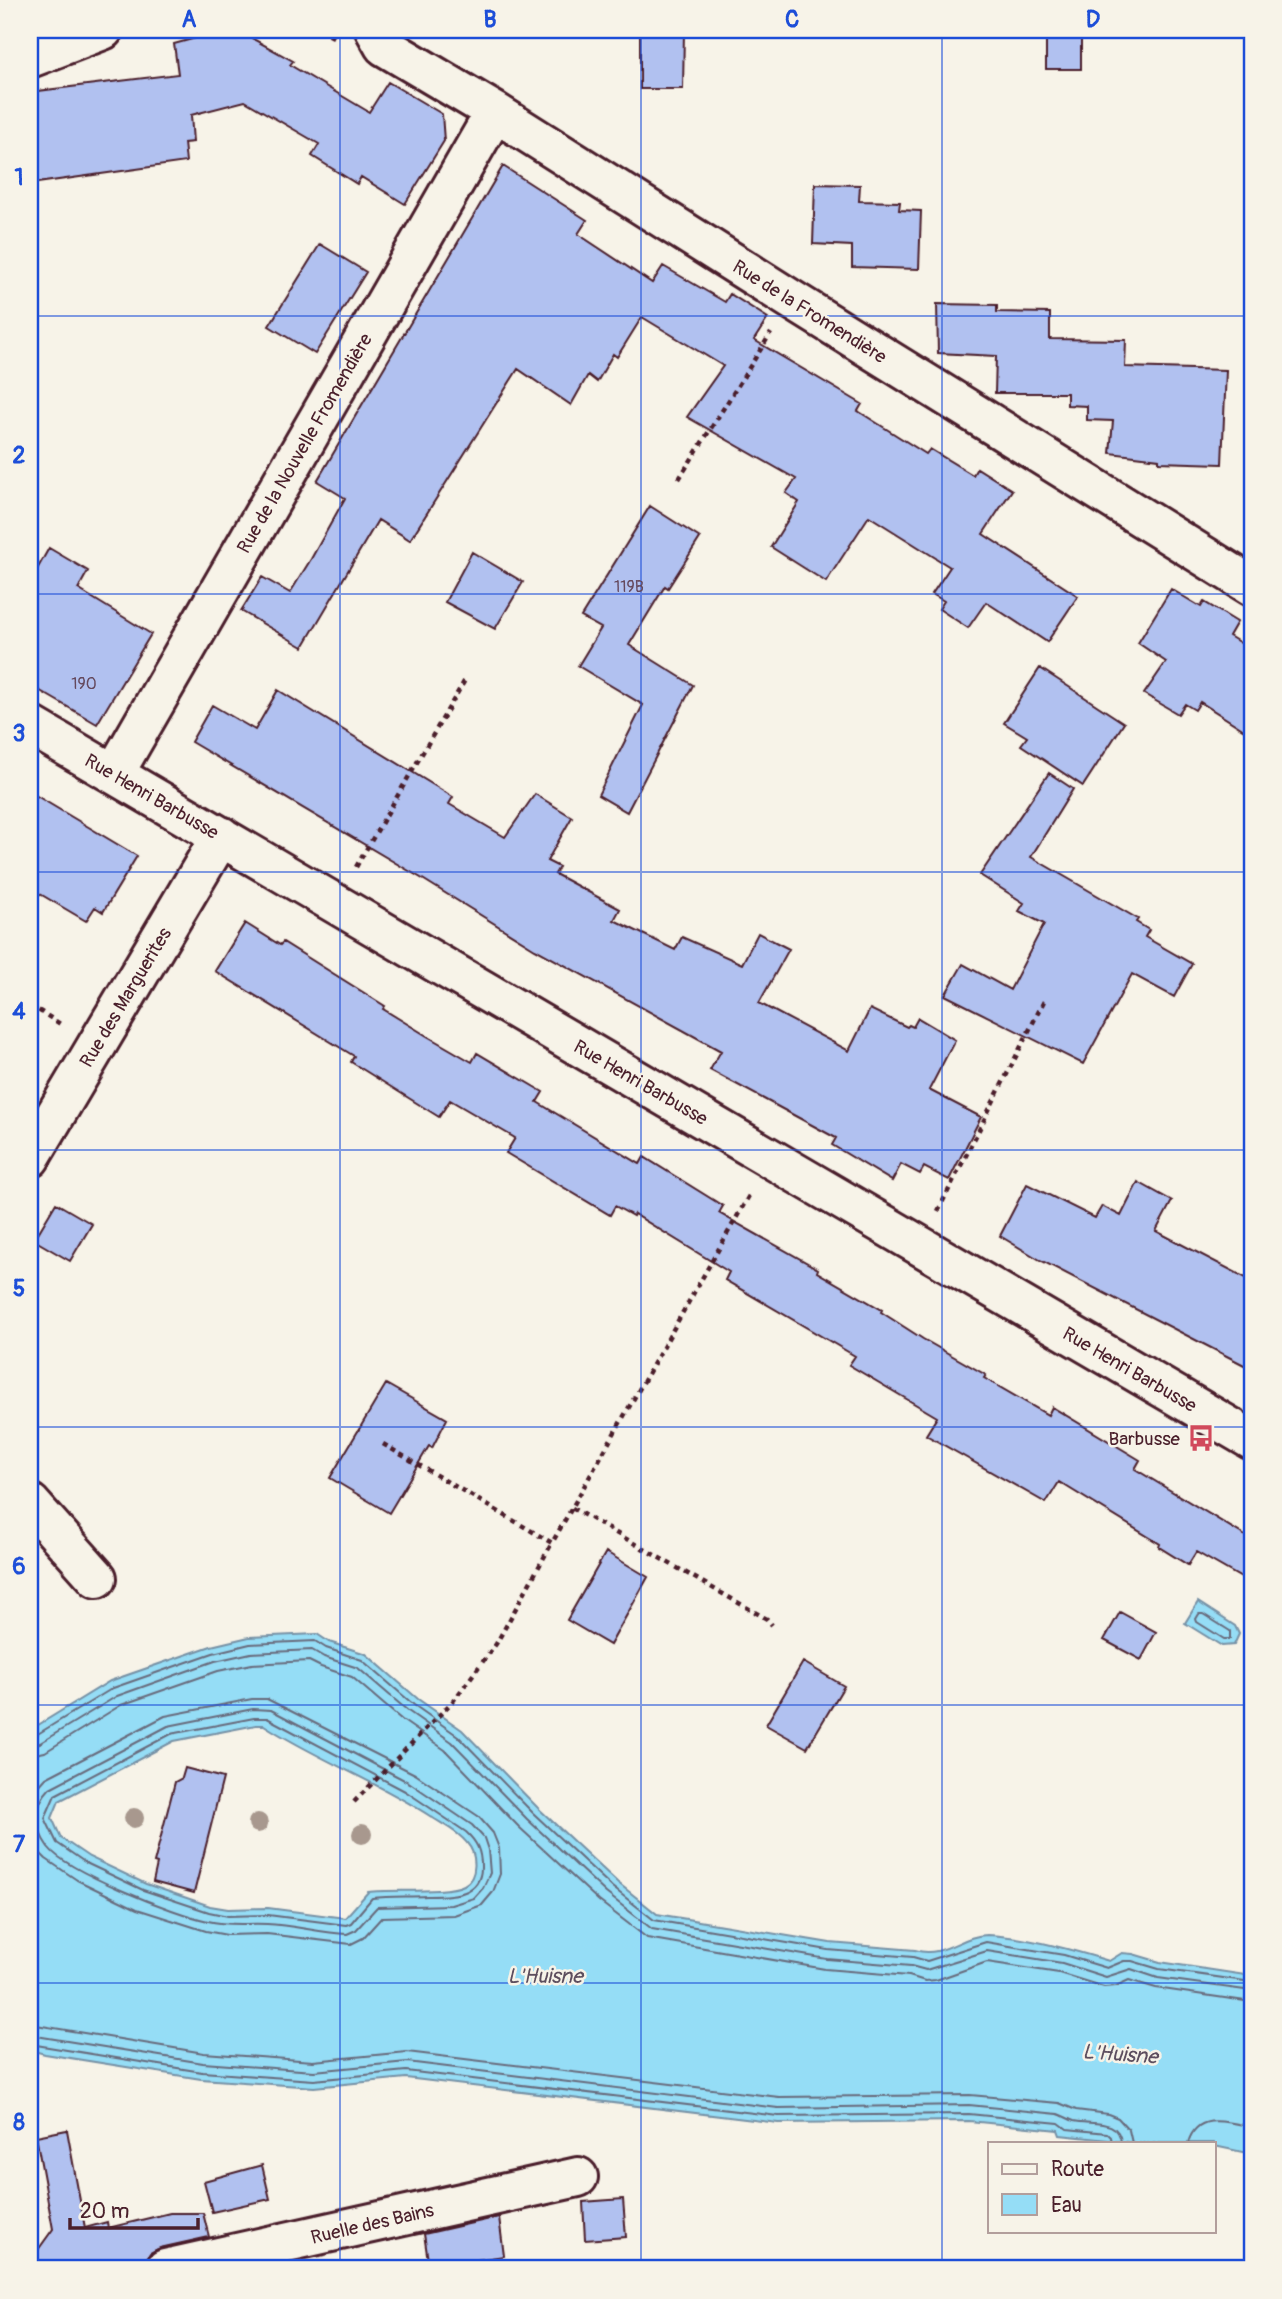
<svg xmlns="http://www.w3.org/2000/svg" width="1282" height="2299" font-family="Pangolin,sans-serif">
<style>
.water{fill:#95ddf6;stroke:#7791a5;stroke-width:2;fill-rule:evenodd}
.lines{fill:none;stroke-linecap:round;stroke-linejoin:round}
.shore{stroke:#686b7c;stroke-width:2}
.building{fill:#b1c1f0;stroke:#4a1f2b;stroke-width:2}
.minor-casing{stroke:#4a1f2b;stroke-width:44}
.path{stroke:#4a1f2b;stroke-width:4.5;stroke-dasharray:5 5;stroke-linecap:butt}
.minor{stroke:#f7f3e8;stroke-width:38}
.tree{fill:#a8988e}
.grid{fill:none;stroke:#1d4ed8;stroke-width:2;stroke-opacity:0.55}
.labels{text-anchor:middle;stroke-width:5;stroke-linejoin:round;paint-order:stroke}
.number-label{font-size:16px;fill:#64485c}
.street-label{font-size:19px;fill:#4a1f2b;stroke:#f7f3e8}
.poi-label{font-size:19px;fill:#4a1f2b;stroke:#f7f3e8;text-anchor:end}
.water-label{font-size:21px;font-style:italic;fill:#5d4e5e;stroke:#f7f3e8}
.neatline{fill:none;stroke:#1d4ed8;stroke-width:2.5}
.grid-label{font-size:23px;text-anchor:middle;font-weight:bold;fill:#1d4ed8}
</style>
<rect width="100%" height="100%" fill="#f7f3e8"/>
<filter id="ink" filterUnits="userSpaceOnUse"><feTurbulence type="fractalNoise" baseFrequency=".0143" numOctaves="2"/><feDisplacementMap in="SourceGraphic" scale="14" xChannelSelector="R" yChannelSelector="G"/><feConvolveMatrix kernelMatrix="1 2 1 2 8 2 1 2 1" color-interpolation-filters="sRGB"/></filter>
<g filter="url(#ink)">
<path class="water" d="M 1198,1602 L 1235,1626 L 1239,1634 L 1234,1645 L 1222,1646 L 1185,1623 Z
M 317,1634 L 329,1642 L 366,1654 L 418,1699 L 462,1730 L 538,1808 L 617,1882 L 657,1914 L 830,1943 L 915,1950 C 943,1959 961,1935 987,1935 C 1024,1936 1073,1950 1109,1961 L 1122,1953 L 1133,1954 L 1160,1962 L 1252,1976 L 1252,2154 L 1214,2146 L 1214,2143 L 1137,2143 L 1060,2135 L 1058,2130 L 969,2121 L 778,2123 L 406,2078 L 314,2087 L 201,2079 L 45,2054 L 30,2050 L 30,1730 L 110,1681 L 211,1646 L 249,1637 ZM 256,1725 L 264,1725 C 318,1760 379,1782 433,1818 C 444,1825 459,1832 467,1843 C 477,1854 478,1878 464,1885 C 447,1894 391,1889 368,1892 L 345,1918 L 268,1908 L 228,1909 L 210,1906 L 146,1884 L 89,1857 L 61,1838 L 52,1818 L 59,1801 L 174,1741 Z"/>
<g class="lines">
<path class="shore" d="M 1199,1614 L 1203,1614 L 1230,1631 L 1230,1639 L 1224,1639 L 1197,1622 L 1196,1619 Z
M 253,1709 L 271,1710 L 410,1783 L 472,1825 L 484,1838 L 488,1850 L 490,1873 L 483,1888 L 474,1898 L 451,1905 L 377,1907 L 356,1930 L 347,1934 C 320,1933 294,1925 267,1924 C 247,1923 228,1926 208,1921 C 175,1914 67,1872 48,1847 C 34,1828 33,1805 50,1788 L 168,1726 Z
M 254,1718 L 267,1718 L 405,1791 L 466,1832 C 477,1842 481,1851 481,1866 C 482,1897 450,1896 427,1896 C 409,1897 390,1896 372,1898 L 351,1923 L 346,1925 L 268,1915 L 228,1916 L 209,1912 L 143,1890 L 86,1863 L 57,1843 L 45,1818 L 55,1795 L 171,1734 Z
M 30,1736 L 36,1735 L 113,1688 L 213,1653 L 250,1644 L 315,1641 L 326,1648 L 362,1660 L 414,1705 L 458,1736 L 533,1813 L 612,1887 L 654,1920 L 828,1950 L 913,1957 L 927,1961 L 986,1942 L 1064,1955 L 1107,1968 L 1124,1961 L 1132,1961 L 1159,1969 L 1252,1982
M 30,1745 L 40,1743 L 117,1696 L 215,1661 L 251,1653 L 312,1650 L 324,1657 L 358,1668 L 408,1711 L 452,1742 L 527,1819 L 606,1893 L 652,1929 L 827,1959 L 911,1966 L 926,1970 L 987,1951 L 1062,1963 L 1106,1977 L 1131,1969 L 1158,1978 L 1252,1991
M 30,1755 L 45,1752 L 121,1705 L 218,1671 L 252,1664 L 309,1661 L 321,1667 L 352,1677 L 402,1720 L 445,1750 L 519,1827 L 599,1901 L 647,1938 L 825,1969 L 909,1976 L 925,1981 L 936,1980 L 987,1962 L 1059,1973 L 1104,1987 L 1116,1986 L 1129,1980 L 1156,1988 L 1252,2002
M 30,1803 L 37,1788 L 46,1778 L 165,1716 L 252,1699 L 267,1699 L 415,1774 L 478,1816 L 493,1833 L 499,1848 L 500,1874 L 493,1892 L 482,1905 L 454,1915 L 382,1917 L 363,1938 L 351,1944 L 267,1934 L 227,1935 L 206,1931 L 137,1909 L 77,1880 L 46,1859 L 39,1852 L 30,1833
M 30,2024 L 204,2053 L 313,2061 L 407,2052 L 779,2097 L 970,2095 L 1059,2103 L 1076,2110 L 1108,2114 L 1118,2118 L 1129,2130 L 1132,2143
M 30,2035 L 203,2063 L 314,2071 L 407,2062 L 778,2108 L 969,2105 L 1058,2114 C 1064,2116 1068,2119 1074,2121 C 1092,2125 1120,2118 1121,2143
M 30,2044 L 202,2072 L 314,2080 L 406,2071 L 778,2116 L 969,2114 L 1059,2123 L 1067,2129 L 1107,2133 L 1111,2137 L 1112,2143
M 1188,2143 C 1197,2111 1228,2122 1252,2127"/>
</g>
<path class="building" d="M 225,30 L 237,30 L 293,61 L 290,65 L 369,112 L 388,82 L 442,114 L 444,141 L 405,204 L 361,177 L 357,184 L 312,156 L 319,144 L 245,101 L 191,115 L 193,142 L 184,143 L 186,162 L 30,184 L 30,92 L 178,74 L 174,44 Z
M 640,30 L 684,30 L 683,89 L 640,89 Z
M 1046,34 L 1081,34 L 1081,69 L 1046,69 Z
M 503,166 L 587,220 L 578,234 L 652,283 L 663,266 L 725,302 L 730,294 L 768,318 L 754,340 L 862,404 L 858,411 L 926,454 L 930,449 L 973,475 L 977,468 L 1012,490 L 983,534 L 1078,596 L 1047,642 L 986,602 L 968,628 L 939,609 L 944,601 L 932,594 L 950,567 L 869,516 L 826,582 L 771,547 L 799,502 L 786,493 L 796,479 L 687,417 L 723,366 L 642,317 L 617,357 L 613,354 L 597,382 L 588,375 L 571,405 L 518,369 L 410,540 L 378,520 L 303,647 L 241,611 L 262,577 L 290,593 L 311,559 L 345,498 L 317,481 Z
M 815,184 L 860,185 L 859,201 L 900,202 L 899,210 L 921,211 L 919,269 L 852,267 L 852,246 L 813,244 Z
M 320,244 L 366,272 L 315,354 L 269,326 Z
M 937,304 L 997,305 L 997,312 L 1050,313 L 1050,339 L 1126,340 L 1125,367 L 1226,370 L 1222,464 L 1159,462 L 1159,459 L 1110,453 L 1113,421 L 1087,420 L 1087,406 L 1067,405 L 1067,393 L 995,393 L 996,356 L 938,353 Z
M 650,506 L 700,538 L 668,588 L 665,586 L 629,645 L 693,685 L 627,812 L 598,795 L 643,705 L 578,666 L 601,628 L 581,617 Z
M 49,548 L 88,571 L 78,589 L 151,634 L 97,724 L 30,685 L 30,582 Z
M 472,552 L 523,582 L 495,629 L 445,602 Z
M 1171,589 L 1201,607 L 1204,602 L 1237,622 L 1229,636 L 1252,650 L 1252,735 L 1200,702 L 1195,710 L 1185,704 L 1178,714 L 1144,694 L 1166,662 L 1138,643 Z
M 1040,668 L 1124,723 L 1083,786 L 1021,745 L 1027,737 L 1004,723 Z
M 278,690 L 453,797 L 449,804 L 505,837 L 535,794 L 572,817 L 547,861 L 559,867 L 555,874 L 620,909 L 614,920 L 675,950 L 682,937 L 742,964 L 758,933 L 789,949 L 759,1003 L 849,1051 L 870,1009 L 907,1027 L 909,1025 L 913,1027 L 918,1018 L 955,1040 L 929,1090 L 981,1117 L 949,1180 L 924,1167 L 920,1174 L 901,1164 L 892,1181 L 832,1145 L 836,1138 L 710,1070 L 721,1051 L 535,949 L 421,878 L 191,742 L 212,705 L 255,730 Z
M 1049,773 L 1073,789 L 1031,857 L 1138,919 L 1136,922 L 1149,930 L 1145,937 L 1192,964 L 1174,997 L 1132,974 L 1083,1064 L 945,995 L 963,964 L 1010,990 L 1044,924 L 1019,911 L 1024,903 L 980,875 Z
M 30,792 L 137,856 L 103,912 L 95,907 L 86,921 L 30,888 Z
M 245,923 L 280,945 L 283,942 L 385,1006 L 383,1009 L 427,1036 L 472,1062 L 477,1053 L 543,1092 L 537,1102 L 640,1164 L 644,1157 L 723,1206 L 719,1213 L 818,1269 L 817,1272 L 882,1310 L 881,1312 L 923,1339 L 986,1375 L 984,1378 L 1048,1415 L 1052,1407 L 1140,1460 L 1135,1469 L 1252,1540 L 1252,1584 L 1196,1552 L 1188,1565 L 1159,1547 L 1160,1544 L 1059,1482 L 1046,1503 L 926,1435 L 937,1417 L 849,1365 L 855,1356 L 725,1280 L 729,1272 L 634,1214 L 633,1216 L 615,1206 L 610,1215 L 506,1153 L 515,1138 L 450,1100 L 439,1117 L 351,1062 L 354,1056 L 215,971 Z
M 1138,1182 L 1172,1201 L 1156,1231 L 1252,1281 L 1252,1369 L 1040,1260 L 1000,1236 L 1027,1184 L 1095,1218 L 1102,1206 L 1121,1216 Z
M 56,1203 L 92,1224 L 70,1261 L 34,1240 Z
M 386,1384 L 447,1419 L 432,1448 L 429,1446 L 389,1513 L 330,1478 Z
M 606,1552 L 648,1577 L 610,1645 L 567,1620 Z
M 1120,1612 L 1156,1632 L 1141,1660 L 1104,1640 Z
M 803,1662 L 844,1686 L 807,1748 L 766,1725 Z
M 185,1768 L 223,1778 L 194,1893 L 153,1882 L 157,1864 L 154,1863 L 175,1782 L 182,1778 Z
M 67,2130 L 85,2228 L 107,2222 L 108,2228 L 170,2213 L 203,2213 L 209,2237 L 160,2248 L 150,2253 L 144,2263 L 118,2269 L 30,2269 L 30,2261 L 53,2229 L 36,2136 Z
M 262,2165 L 270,2199 L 212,2212 L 204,2181 Z
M 623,2199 L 626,2237 L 585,2240 L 583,2202 Z
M 499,2217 L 504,2256 L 429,2267 L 424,2234 Z"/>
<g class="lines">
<defs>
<path id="minor" d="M 375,30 L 384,46 L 495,112 L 792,300 L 1252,586
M 30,58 L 103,30
M 30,725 L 1252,1440
M 114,774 L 495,112
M 30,1158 L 221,836
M 30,1503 L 97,1578
M 165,2269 L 578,2177"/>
</defs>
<use href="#minor" class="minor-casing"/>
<path class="path" d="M 320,30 L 335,38
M 679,479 L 771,333
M 356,867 L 465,680
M 30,1005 L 62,1025
M 938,1211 L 1045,999
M 383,1444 L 552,1543 L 751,1192
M 572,1508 L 767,1619 L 772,1625
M 354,1802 L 454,1700 L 496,1644 L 552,1543"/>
<use href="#minor" class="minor"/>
</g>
<g class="tree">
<circle cx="134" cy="1818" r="10"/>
<circle cx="258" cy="1823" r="10"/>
<circle cx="362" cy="1834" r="10"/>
</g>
</g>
<path class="grid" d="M 340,30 L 340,2269M 641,30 L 641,2269M 942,30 L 942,2269M 30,316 L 1252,316M 30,594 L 1252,594M 30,872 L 1252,872M 30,1150 L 1252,1150M 30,1427 L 1252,1427M 30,1705 L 1252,1705M 30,1983 L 1252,1983"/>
<defs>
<symbol id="bus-bare" viewBox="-9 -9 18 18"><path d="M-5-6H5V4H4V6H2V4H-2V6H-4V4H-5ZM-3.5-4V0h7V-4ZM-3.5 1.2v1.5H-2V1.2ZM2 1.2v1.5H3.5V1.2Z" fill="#d1495b" stroke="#f7f3e8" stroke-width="2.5" paint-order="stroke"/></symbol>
</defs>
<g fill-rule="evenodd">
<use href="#bus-bare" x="1182" y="1419" width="38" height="38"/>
</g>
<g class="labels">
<g class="number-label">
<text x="629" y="592">119B</text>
<text x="84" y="689">190</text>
</g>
<g class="street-label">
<text transform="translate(810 311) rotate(32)" y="7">Rue de la Fromendière</text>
<text transform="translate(304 443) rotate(-60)" y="7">Rue de la Nouvelle Fromendière</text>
<text transform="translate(152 796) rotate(30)" y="7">Rue Henri Barbusse</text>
<text transform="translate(125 997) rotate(-59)" y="7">Rue des Marguerites</text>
<text transform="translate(641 1082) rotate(30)" y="7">Rue Henri Barbusse</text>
<text transform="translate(1130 1369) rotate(30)" y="7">Rue Henri Barbusse</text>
<text transform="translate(372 2223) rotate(-13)" y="7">Ruelle des Bains</text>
</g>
<g class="poi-label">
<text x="1180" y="1445">Barbusse</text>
</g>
<g class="water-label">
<text x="545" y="1983">L'Huisne</text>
<text transform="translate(1120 2054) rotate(4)" y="7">L'Huisne</text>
</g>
</g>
<rect width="1282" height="2299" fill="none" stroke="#f7f3e8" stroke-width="77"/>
<rect x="988" y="2142" width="228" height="91" fill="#f7f3e8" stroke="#b29e9c" stroke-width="2"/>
<rect x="1002" y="2164" width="35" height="10" fill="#f7f3e8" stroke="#b29e9c" stroke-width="2"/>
<text x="1051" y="2176" font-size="21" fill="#4a1f2b">Route</text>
<rect x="1002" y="2194" width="35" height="21" fill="#95ddf6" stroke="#b29e9c" stroke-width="2"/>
<text x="1051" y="2212" font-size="21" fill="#4a1f2b">Eau</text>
<path d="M70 2218v10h128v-10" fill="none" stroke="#4a1f2b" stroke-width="3.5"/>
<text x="80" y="2218" font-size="21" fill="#4a1f2b" stroke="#f7f3e8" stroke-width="5" paint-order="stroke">20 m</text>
<rect x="38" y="38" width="1206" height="2222" class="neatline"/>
<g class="grid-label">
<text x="189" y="27">A</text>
<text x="490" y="27">B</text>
<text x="792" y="27">C</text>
<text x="1093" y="27">D</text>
<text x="19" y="185">1</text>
<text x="19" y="463">2</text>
<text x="19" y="741">3</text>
<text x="19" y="1019">4</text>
<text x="19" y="1296">5</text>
<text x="19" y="1574">6</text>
<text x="19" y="1852">7</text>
<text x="19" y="2130">8</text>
</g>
</svg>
